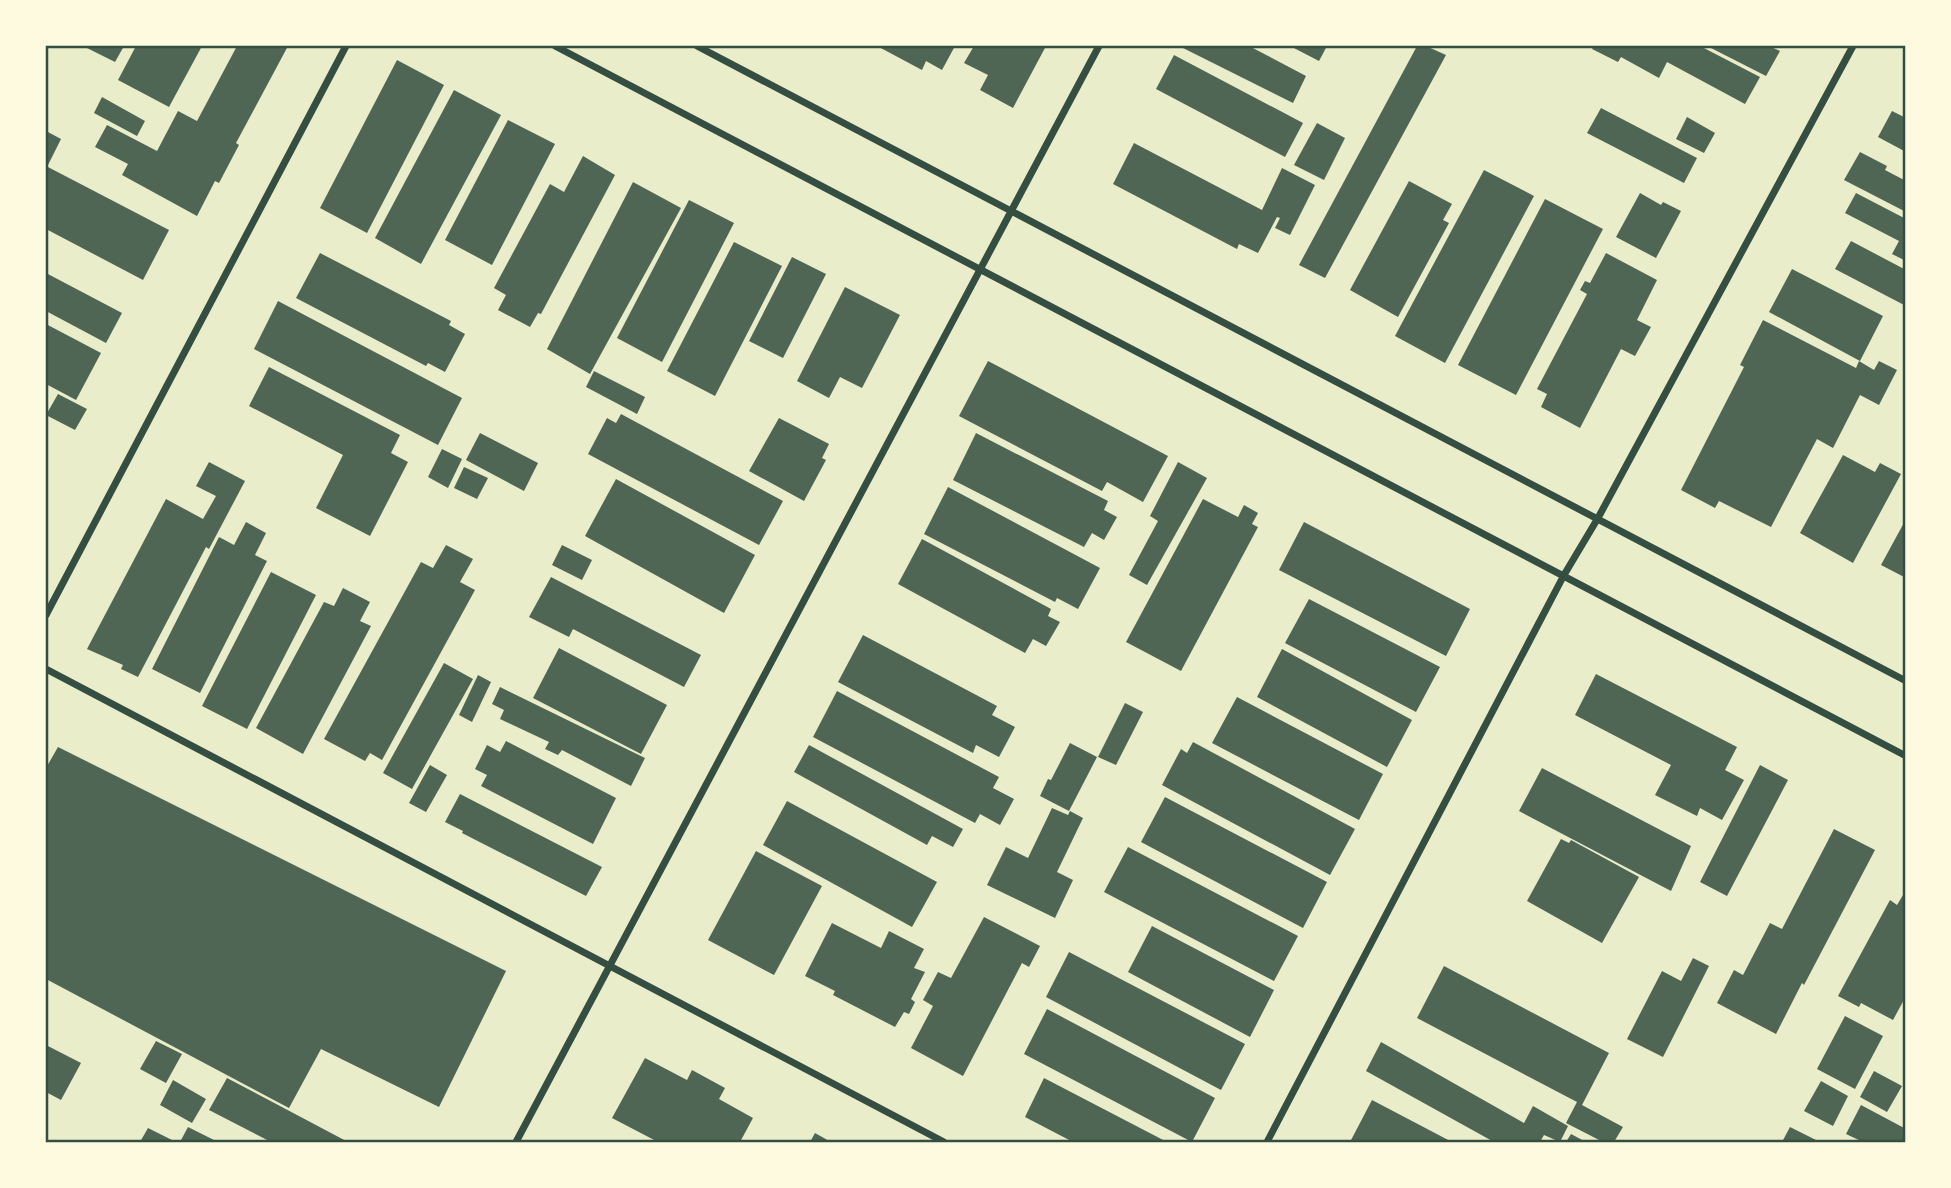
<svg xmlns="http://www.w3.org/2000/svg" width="1951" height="1188" font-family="Raleway,sans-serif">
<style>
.building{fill:#4f6655}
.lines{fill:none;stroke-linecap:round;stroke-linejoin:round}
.minor{stroke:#344e41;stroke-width:7}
.neatline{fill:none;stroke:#344e41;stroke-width:2.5}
</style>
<rect width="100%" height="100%" fill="#e9edc9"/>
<path class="building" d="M 83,46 L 124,46 L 115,62 Z
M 136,46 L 202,46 L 169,107 L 118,80 Z
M 237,46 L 288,46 L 236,143 L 239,145 L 219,183 L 215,181 L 197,216 L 122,175 L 128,164 L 95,147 L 107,125 L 157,151 L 178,111 L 197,121 Z
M 877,46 L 955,46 L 942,70 L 926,61 L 922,70 Z
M 974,46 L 1046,46 L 1013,108 L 980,90 L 988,75 L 964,63 Z
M 1179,46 L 1249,46 L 1306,76 L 1293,103 Z
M 1290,46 L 1327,46 L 1319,61 Z
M 1417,46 L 1426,46 L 1446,55 L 1325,278 L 1299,265 Z
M 1594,46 L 1700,46 L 1760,77 L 1745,104 L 1667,62 L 1659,78 L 1621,57 L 1618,62 L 1592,49 Z
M 1707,46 L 1769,46 L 1780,51 L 1766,76 Z
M 1174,55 L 1303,123 L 1285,157 L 1156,89 Z
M 397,60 L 444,85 L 367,233 L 320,208 Z
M 454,90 L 501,115 L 421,264 L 375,238 Z
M 102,97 L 145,121 L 137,136 L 94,113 Z
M 1601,108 L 1697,158 L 1684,183 L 1587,133 Z
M 1892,111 L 1906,118 L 1906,152 L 1878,137 Z
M 1687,117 L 1715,133 L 1704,153 L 1676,139 Z
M 508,120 L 555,144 L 492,265 L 445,240 Z
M 1317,123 L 1345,138 L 1324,180 L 1294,165 Z
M 46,131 L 61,139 L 48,165 L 46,163 Z
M 1134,143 L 1262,210 L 1282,168 L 1315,185 L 1290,235 L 1275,228 L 1280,218 L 1277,217 L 1258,253 L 1239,244 L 1237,249 L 1113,184 Z
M 1860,152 L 1887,166 L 1885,170 L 1906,181 L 1906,212 L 1844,180 Z
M 583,156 L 615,175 L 541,314 L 538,313 L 530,327 L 498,310 L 506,295 L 494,288 L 550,184 L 564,192 Z
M 46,166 L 169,230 L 143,280 L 46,229 Z
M 1484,170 L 1534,196 L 1445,363 L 1395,336 Z
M 1409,181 L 1452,204 L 1443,220 L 1449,223 L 1398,317 L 1350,290 Z
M 633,182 L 681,208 L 590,374 L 547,349 Z
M 1640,193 L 1661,205 L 1663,202 L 1681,211 L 1656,258 L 1616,237 Z
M 1856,193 L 1906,219 L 1906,261 L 1892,254 L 1899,241 L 1845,213 Z
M 1545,199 L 1603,229 L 1516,395 L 1458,365 Z
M 689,200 L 734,223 L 662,362 L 617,338 Z
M 1851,241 L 1906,270 L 1906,306 L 1835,269 Z
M 734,242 L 782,266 L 715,396 L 667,371 Z
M 320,253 L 451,321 L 449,325 L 465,334 L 445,372 L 428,363 L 426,366 L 296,298 Z
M 1606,253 L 1657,280 L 1637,320 L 1651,327 L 1635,356 L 1621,349 L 1580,428 L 1541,407 L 1547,394 L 1537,389 L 1587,294 L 1580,290 L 1585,281 L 1590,283 Z
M 792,257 L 826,274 L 783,358 L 749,341 Z
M 1792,269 L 1883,316 L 1860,361 L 1769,312 Z
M 46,273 L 122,313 L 106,343 L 46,311 Z
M 845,287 L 900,315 L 862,388 L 840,377 L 829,398 L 797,381 Z
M 278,301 L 462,398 L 438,445 L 254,349 Z
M 1763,320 L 1856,368 L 1859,361 L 1874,370 L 1879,361 L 1897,370 L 1879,405 L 1860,395 L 1833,448 L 1817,439 L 1771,527 L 1719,501 L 1715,508 L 1681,490 L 1744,367 L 1740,365 Z
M 46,324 L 101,353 L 76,400 L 46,384 Z
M 988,361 L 1168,456 L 1143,502 L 1107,482 L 1102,491 L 959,416 Z
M 269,367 L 400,435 L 391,453 L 408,462 L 370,536 L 316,508 L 343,455 L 249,406 Z
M 594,371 L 645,397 L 637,414 L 586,387 Z
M 58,394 L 87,409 L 75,430 L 46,415 Z
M 621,414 L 783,501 L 759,545 L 588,454 L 607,418 L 616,423 Z
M 779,418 L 829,444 L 822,458 L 826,460 L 804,501 L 749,471 Z
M 480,433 L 538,463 L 524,491 L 466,460 Z
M 976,433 L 1108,501 L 1104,510 L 1117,517 L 1104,540 L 1092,533 L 1084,547 L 953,480 Z
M 442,449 L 462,459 L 448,488 L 428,477 Z
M 1843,455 L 1875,472 L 1880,463 L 1901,474 L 1853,563 L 1800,533 Z
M 209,462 L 245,481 L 209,549 L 206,547 L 138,677 L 121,669 L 123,665 L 87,649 L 166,499 L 203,519 L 216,496 L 196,486 Z
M 1178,462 L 1207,478 L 1147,585 L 1129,575 L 1158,521 L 1150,516 Z
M 464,467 L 488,478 L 477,499 L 454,488 Z
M 616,479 L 755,555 L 724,613 L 585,536 Z
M 948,487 L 1100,568 L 1078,609 L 1057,598 L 1055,602 L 924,534 Z
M 1203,499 L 1238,517 L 1244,505 L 1258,513 L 1252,524 L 1258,527 L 1181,671 L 1126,642 Z
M 1906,519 L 1906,578 L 1881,565 Z
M 246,522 L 266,533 L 255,555 L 267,561 L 200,693 L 152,669 L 219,537 L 234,545 Z
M 1304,522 L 1470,609 L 1446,656 L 1279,570 Z
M 922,539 L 1051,609 L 1048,616 L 1060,622 L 1046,646 L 1033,639 L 1025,653 L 898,584 Z
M 446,545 L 473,559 L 460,582 L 475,590 L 382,760 L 370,753 L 365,761 L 324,739 L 421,562 L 433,568 Z
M 562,545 L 592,560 L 582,580 L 552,565 Z
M 271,572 L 316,595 L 247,729 L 202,706 Z
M 551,577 L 701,655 L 684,687 L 573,629 L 569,637 L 529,617 Z
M 343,588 L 370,602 L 360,621 L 371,626 L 303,754 L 256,728 L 324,602 L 334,606 Z
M 1309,599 L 1440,667 L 1416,712 L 1285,643 Z
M 863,635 L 997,706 L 992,715 L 1015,727 L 999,757 L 976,745 L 973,753 L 838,682 Z
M 559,648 L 667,705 L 641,754 L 533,698 Z
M 1282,649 L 1412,720 L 1387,767 L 1257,697 Z
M 444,663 L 473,679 L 412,789 L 383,773 Z
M 1596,674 L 1737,747 L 1725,770 L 1744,780 L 1722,820 L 1700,808 L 1697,816 L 1655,795 L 1671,765 L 1575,715 Z
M 478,675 L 491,682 L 472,722 L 459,715 Z
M 500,687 L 645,758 L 631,786 L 562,750 L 558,755 L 545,749 L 549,742 L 500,719 L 504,710 L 492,704 Z
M 837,691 L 999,777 L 993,788 L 1014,799 L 1000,825 L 980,814 L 975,823 L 813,737 Z
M 1237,697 L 1383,774 L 1359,820 L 1212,743 Z
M 1125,703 L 1143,712 L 1116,765 L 1098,757 Z
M 506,741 L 616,798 L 593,844 L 481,786 L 487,775 L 475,769 L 487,745 L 500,752 Z
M 1193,742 L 1355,829 L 1330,875 L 1162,785 L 1181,749 L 1187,753 Z
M 1070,743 L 1097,757 L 1069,811 L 1040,796 L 1048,779 L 1051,780 Z
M 809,745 L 963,829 L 953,847 L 932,836 L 927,845 L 794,772 Z
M 58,747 L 506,971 L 439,1107 L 321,1049 L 289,1108 L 46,979 L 46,768 Z
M 430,765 L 447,775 L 426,812 L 409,803 Z
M 1760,765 L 1788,780 L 1727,896 L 1700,882 Z
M 1542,768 L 1691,846 L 1671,891 L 1519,811 Z
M 460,794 L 602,867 L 586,896 L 462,833 L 463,831 L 445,822 Z
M 1165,797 L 1327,882 L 1303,928 L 1141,842 Z
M 787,801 L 937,882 L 912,927 L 763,845 Z
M 1052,808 L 1068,815 L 1070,811 L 1083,818 L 1057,872 L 1073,880 L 1055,918 L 987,885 L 1006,847 L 1028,858 Z
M 1834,829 L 1875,850 L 1804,985 L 1802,983 L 1776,1034 L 1717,1003 L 1734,970 L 1743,975 L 1770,923 L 1782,929 Z
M 1561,839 L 1569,843 L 1571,840 L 1639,877 L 1602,943 L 1527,901 Z
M 1128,847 L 1298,936 L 1274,981 L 1104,892 Z
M 756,851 L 822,886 L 774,975 L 708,940 Z
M 1906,890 L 1906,996 L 1893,1020 L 1861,1003 L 1859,1007 L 1838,996 L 1890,900 L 1897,905 Z
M 984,917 L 1040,946 L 1029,967 L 1022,963 L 963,1076 L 911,1048 L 933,1006 L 923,1000 L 938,972 L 951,978 Z
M 832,923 L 881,948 L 889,931 L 924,949 L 914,968 L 925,972 L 911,999 L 915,1002 L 909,1014 L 904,1012 L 895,1027 L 833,995 L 835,991 L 805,976 Z
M 1152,926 L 1274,990 L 1250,1037 L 1128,972 Z
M 1069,952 L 1245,1044 L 1221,1090 L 1046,997 Z
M 1693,958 L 1709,966 L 1663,1057 L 1627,1039 L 1662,971 L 1681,981 Z
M 1444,966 L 1609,1053 L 1582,1105 L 1623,1127 L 1614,1142 L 1603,1142 L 1566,1123 L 1577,1102 L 1417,1018 Z
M 1047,1009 L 1215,1098 L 1192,1142 L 1024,1054 Z
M 1845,1016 L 1883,1036 L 1855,1089 L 1817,1069 Z
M 156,1041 L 182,1054 L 166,1083 L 140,1069 Z
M 1381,1042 L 1524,1123 L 1533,1106 L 1568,1126 L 1560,1142 L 1544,1135 L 1540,1142 L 1494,1142 L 1366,1071 Z
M 46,1045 L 81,1063 L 61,1100 L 46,1092 Z
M 645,1058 L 687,1080 L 692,1070 L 725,1088 L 719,1099 L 753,1118 L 740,1142 L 658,1142 L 612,1118 Z
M 1874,1071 L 1902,1086 L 1887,1112 L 1860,1097 Z
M 227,1078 L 348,1142 L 271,1142 L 209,1110 Z
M 1044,1078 L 1167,1142 L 1073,1142 L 1025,1117 Z
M 173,1080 L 206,1099 L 192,1123 L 160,1105 Z
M 1821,1081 L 1848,1096 L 1833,1126 L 1804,1111 Z
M 1372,1100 L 1452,1142 L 1350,1142 Z
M 1861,1105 L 1906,1129 L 1906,1142 L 1863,1142 L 1846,1134 Z
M 188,1127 L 218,1142 L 180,1142 Z
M 1790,1127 L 1820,1142 L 1782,1142 Z
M 148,1128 L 172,1140 L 170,1142 L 140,1142 Z
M 815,1133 L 831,1142 L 810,1142 Z
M 1571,1134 L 1586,1142 L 1566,1142 Z"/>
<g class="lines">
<path class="minor" d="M 555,46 L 1906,756
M 697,46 L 1906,681
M 46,615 L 346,46
M 46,669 L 944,1142
M 516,1142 L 1099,46
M 1267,1142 L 1564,575 L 1598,518 L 1853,46"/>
</g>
<rect width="1951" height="1188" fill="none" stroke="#fefae0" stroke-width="94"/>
<rect x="47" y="47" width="1857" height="1094" class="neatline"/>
</svg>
